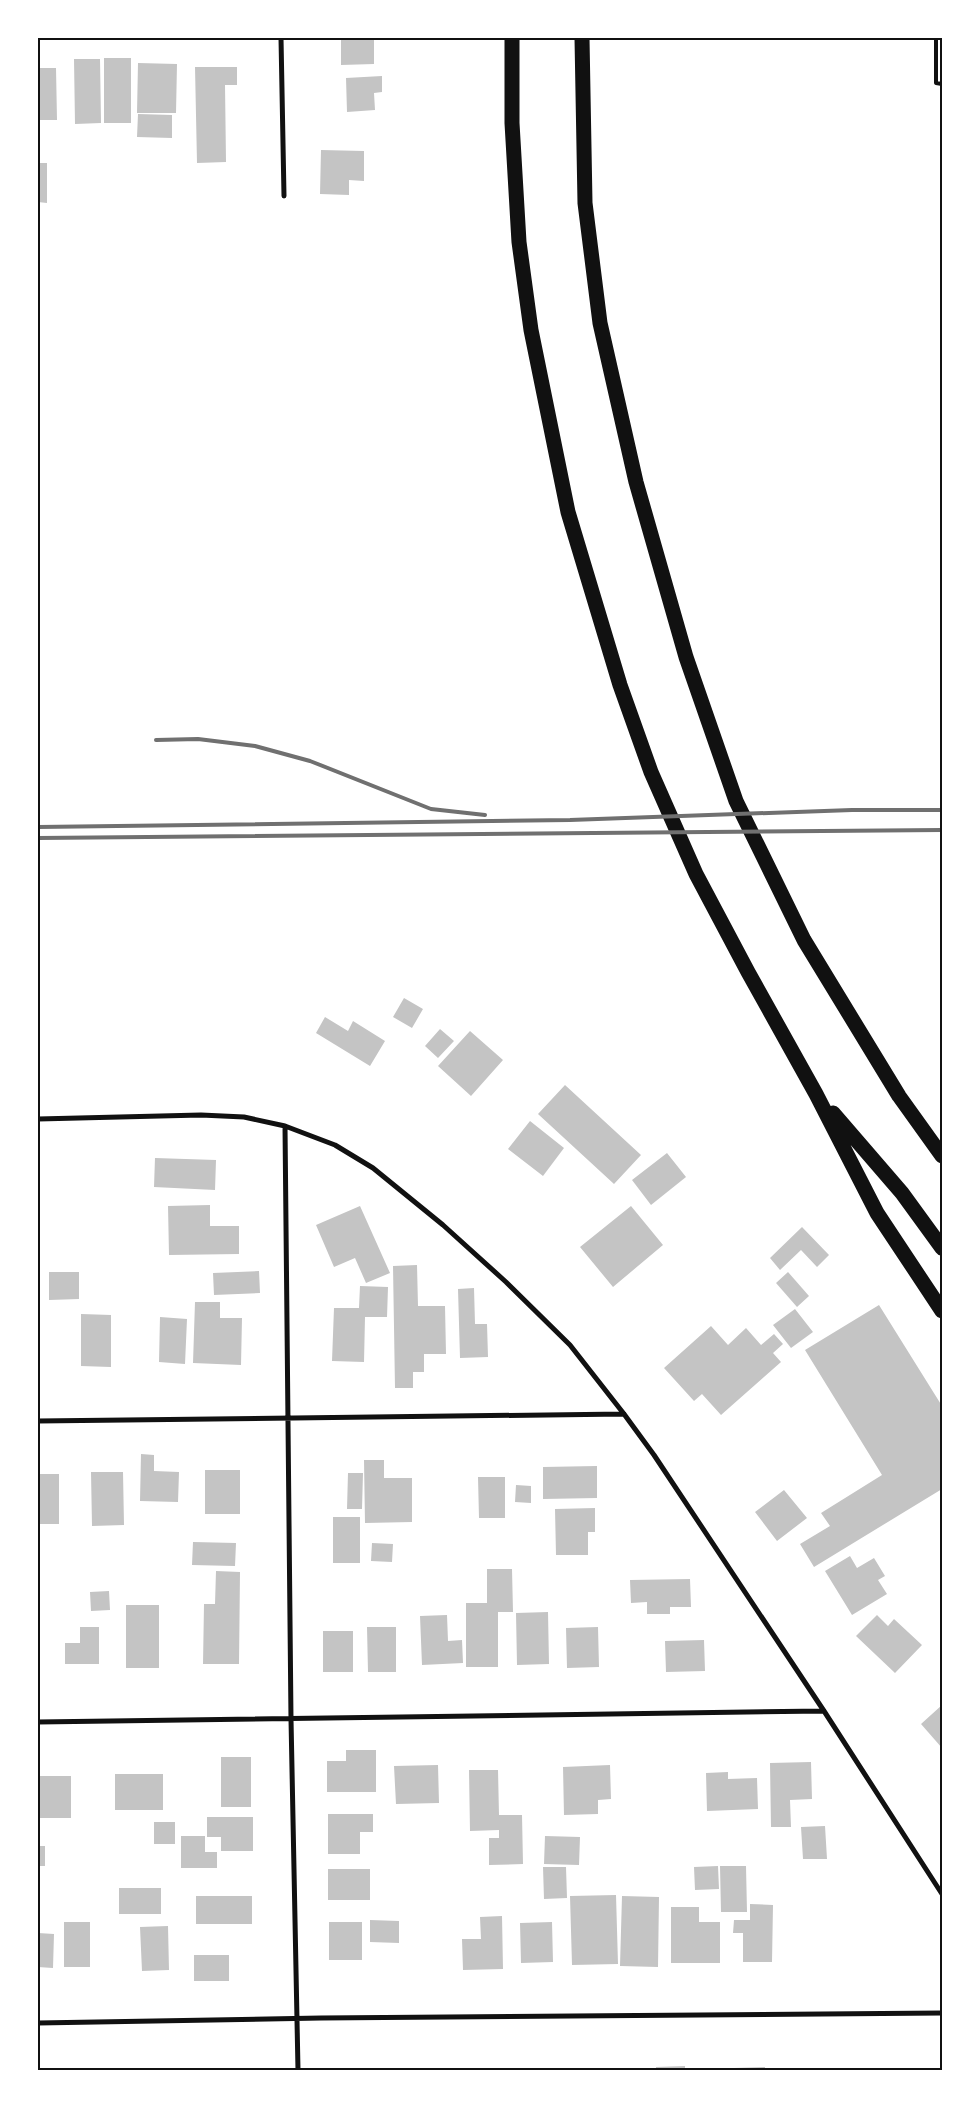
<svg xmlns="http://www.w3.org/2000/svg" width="980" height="2108" font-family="Bitter,serif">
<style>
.building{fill:#c4c4c4}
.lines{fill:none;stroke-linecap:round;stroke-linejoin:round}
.service{stroke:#111;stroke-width:4}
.minor{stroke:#111;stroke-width:5}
.motorway{stroke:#111;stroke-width:15}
.rail{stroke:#707070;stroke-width:4}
.neatline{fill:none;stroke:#111;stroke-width:2}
</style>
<rect width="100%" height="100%" fill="#fff"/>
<path class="building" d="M 341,38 L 374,38 L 374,64 L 341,65 Z
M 104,58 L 131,58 L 131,123 L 104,123 Z
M 74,59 L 100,59 L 101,123 L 75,124 Z
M 138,63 L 177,64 L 176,113 L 137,113 Z
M 195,67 L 237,67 L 237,85 L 225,85 L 226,162 L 197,163 Z
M 38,68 L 56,68 L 57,120 L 38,120 Z
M 382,76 L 382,92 L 374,93 L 375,110 L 347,112 L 346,78 Z
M 138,114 L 172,115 L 172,138 L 137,137 Z
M 321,150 L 364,151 L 364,181 L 349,180 L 349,195 L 320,194 Z
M 38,163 L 47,163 L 47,203 L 38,202 Z
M 404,998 L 423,1009 L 412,1028 L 393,1017 Z
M 325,1017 L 348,1031 L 353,1021 L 385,1041 L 370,1066 L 316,1033 Z
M 440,1029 L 454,1041 L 438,1058 L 425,1046 Z
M 470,1031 L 503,1060 L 471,1096 L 438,1066 Z
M 565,1085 L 641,1155 L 614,1184 L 538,1114 Z
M 530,1121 L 564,1148 L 543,1176 L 508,1149 Z
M 667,1153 L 686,1177 L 651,1205 L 632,1180 Z
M 155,1158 L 216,1160 L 215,1190 L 154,1187 Z
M 210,1205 L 210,1226 L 239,1226 L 239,1254 L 169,1255 L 168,1206 Z
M 360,1206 L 390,1273 L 366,1283 L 355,1258 L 334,1267 L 316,1225 Z
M 631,1206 L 663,1245 L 613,1287 L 580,1247 Z
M 802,1227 L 829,1255 L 817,1267 L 801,1250 L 780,1270 L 770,1258 Z
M 417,1265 L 418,1306 L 445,1306 L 446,1354 L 424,1354 L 424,1372 L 413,1372 L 413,1388 L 395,1388 L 393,1266 Z
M 259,1271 L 260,1293 L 214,1295 L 213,1273 Z
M 49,1272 L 79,1272 L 79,1299 L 49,1300 Z
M 788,1272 L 809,1296 L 797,1307 L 776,1283 Z
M 360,1286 L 388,1287 L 387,1317 L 365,1317 L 364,1362 L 332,1361 L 334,1308 L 359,1308 Z
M 474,1288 L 475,1324 L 487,1324 L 488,1357 L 460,1358 L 458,1289 Z
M 195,1302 L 220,1302 L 220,1318 L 242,1318 L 241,1365 L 193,1363 Z
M 879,1305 L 942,1406 L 942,1489 L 814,1567 L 800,1544 L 830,1526 L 821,1513 L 882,1475 L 805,1350 Z
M 795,1309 L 813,1332 L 791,1348 L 773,1325 Z
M 81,1314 L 111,1315 L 111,1367 L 81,1366 Z
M 160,1317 L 187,1319 L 185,1364 L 159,1362 Z
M 711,1326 L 728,1345 L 746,1328 L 761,1345 L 774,1334 L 783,1344 L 773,1353 L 781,1362 L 721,1415 L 702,1394 L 694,1401 L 664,1368 Z
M 141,1454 L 154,1455 L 154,1471 L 179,1472 L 178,1502 L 140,1501 Z
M 364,1460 L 384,1460 L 384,1478 L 412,1478 L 412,1522 L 365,1523 Z
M 597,1466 L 597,1498 L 543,1499 L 543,1467 Z
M 205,1470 L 240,1470 L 240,1514 L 205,1514 Z
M 91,1472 L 123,1472 L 124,1525 L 92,1526 Z
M 348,1473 L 363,1473 L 362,1509 L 347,1509 Z
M 38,1474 L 59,1474 L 59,1524 L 38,1524 Z
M 478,1477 L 505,1477 L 505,1518 L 479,1518 Z
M 516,1485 L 531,1486 L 531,1503 L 515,1502 Z
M 784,1490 L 807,1518 L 777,1541 L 755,1512 Z
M 595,1508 L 595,1532 L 588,1532 L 588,1555 L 556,1555 L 555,1509 Z
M 333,1517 L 360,1517 L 360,1563 L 333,1563 Z
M 193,1542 L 236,1543 L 235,1566 L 192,1565 Z
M 372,1543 L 393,1544 L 392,1562 L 371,1561 Z
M 850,1556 L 857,1568 L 874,1558 L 885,1576 L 878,1580 L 887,1594 L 852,1615 L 825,1571 Z
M 487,1569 L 512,1569 L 513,1612 L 498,1612 L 498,1667 L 466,1667 L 466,1603 L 487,1603 Z
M 216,1571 L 240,1572 L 239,1664 L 203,1664 L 204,1604 L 215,1604 Z
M 690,1579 L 691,1607 L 670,1607 L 670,1614 L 647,1614 L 647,1602 L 631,1603 L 630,1580 Z
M 109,1591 L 110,1610 L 91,1611 L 90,1592 Z
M 126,1605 L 159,1605 L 159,1668 L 126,1668 Z
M 548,1612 L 549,1664 L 517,1665 L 516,1613 Z
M 447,1615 L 448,1641 L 462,1640 L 463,1663 L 422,1665 L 420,1616 Z
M 877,1615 L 888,1626 L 894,1619 L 922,1645 L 895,1673 L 856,1636 Z
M 80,1627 L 99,1627 L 99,1664 L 65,1664 L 65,1643 L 80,1643 Z
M 367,1627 L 396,1627 L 396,1672 L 368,1672 Z
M 598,1627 L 599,1667 L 567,1668 L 566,1628 Z
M 323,1631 L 353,1631 L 353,1672 L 323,1672 Z
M 704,1640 L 705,1671 L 666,1672 L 665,1641 Z
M 942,1705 L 942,1748 L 921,1724 Z
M 346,1750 L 376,1750 L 376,1792 L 327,1792 L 327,1761 L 346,1761 Z
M 221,1757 L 251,1757 L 251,1807 L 221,1807 Z
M 811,1762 L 812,1799 L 790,1800 L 791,1827 L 771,1827 L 770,1763 Z
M 438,1765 L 439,1803 L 396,1804 L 394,1766 Z
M 610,1765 L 611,1799 L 598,1800 L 598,1814 L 564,1815 L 563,1767 Z
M 469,1770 L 498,1770 L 499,1815 L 522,1815 L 523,1864 L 489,1865 L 489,1838 L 499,1838 L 499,1830 L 470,1831 Z
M 728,1772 L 728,1779 L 757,1778 L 758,1809 L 707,1811 L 706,1773 Z
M 115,1774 L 163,1774 L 163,1810 L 115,1810 Z
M 38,1776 L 71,1776 L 71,1818 L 38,1818 Z
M 328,1814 L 373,1814 L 373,1832 L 360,1832 L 360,1854 L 328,1854 Z
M 207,1817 L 253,1817 L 253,1851 L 221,1851 L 221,1837 L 207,1837 Z
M 154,1822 L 175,1822 L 175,1844 L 154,1844 Z
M 825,1826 L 827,1859 L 803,1859 L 801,1827 Z
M 181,1836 L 205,1836 L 205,1852 L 217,1852 L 217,1868 L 181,1868 Z
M 545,1836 L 580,1837 L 579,1865 L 544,1864 Z
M 38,1846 L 45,1846 L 45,1866 L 38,1866 Z
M 718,1866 L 719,1889 L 695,1890 L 694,1867 Z
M 720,1866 L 746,1866 L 747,1912 L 721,1912 Z
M 543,1867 L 566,1867 L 567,1898 L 544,1899 Z
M 328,1869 L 370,1869 L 370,1900 L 328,1900 Z
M 119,1888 L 161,1888 L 161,1914 L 119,1914 Z
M 616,1895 L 618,1964 L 572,1965 L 570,1896 Z
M 196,1896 L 252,1896 L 252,1924 L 196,1924 Z
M 622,1896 L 659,1897 L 658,1967 L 620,1966 Z
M 750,1904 L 773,1905 L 772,1962 L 743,1962 L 743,1933 L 733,1933 L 734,1920 L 750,1920 Z
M 671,1907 L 699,1907 L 699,1922 L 720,1922 L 720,1963 L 671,1963 Z
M 502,1916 L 503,1969 L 463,1970 L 462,1939 L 481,1939 L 480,1917 Z
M 370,1920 L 399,1921 L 399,1943 L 370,1942 Z
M 64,1922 L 90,1922 L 90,1967 L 64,1967 Z
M 329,1922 L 362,1922 L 362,1960 L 329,1960 Z
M 552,1922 L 553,1962 L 521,1963 L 520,1923 Z
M 168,1926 L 169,1970 L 142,1971 L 140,1927 Z
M 38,1933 L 54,1934 L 53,1968 L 38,1967 Z
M 194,1955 L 229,1955 L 229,1981 L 194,1981 Z
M 685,2066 L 685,2070 L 656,2070 L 656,2067 Z
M 765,2067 L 765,2070 L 734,2070 L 734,2068 Z
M 54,2068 L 84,2069 L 84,2070 L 54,2070 Z
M 213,2068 L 253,2068 L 253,2070 L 213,2070 Z
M 355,2068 L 384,2069 L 384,2070 L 355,2070 Z
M 888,2068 L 888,2070 L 863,2070 L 863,2069 Z"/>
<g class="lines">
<path class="service" d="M 936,38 L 936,83 L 942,84"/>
<path class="minor" d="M 281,38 L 284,196
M 38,1119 L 201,1115 L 244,1117 L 285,1126 L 335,1145 L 373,1168 L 443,1225 L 506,1282 L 570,1345 L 624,1414 L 654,1455 L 824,1711 L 942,1894
M 285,1126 L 291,1719 L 298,2070
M 38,1421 L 624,1414
M 38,1722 L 824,1711
M 38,2023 L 321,2018 L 942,2013"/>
<path class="motorway" d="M 512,38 L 512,123 L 519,242 L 531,330 L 568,512 L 620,685 L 651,772 L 696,874 L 748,972 L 816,1094 L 877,1213 L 942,1311
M 582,38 L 585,203 L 600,323 L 636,482 L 686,657 L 736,801 L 804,940 L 899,1096 L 942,1156
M 833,1113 L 902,1193 L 942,1248"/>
<path class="rail" d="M 156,740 L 198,739 L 255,746 L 310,761 L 431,809 L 485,815
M 38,827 L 570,820 L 852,810 L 942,810
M 38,838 L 942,830"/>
</g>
<rect width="980" height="2108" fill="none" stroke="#ffffff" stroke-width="78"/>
<rect x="39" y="39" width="902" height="2030" class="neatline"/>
</svg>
